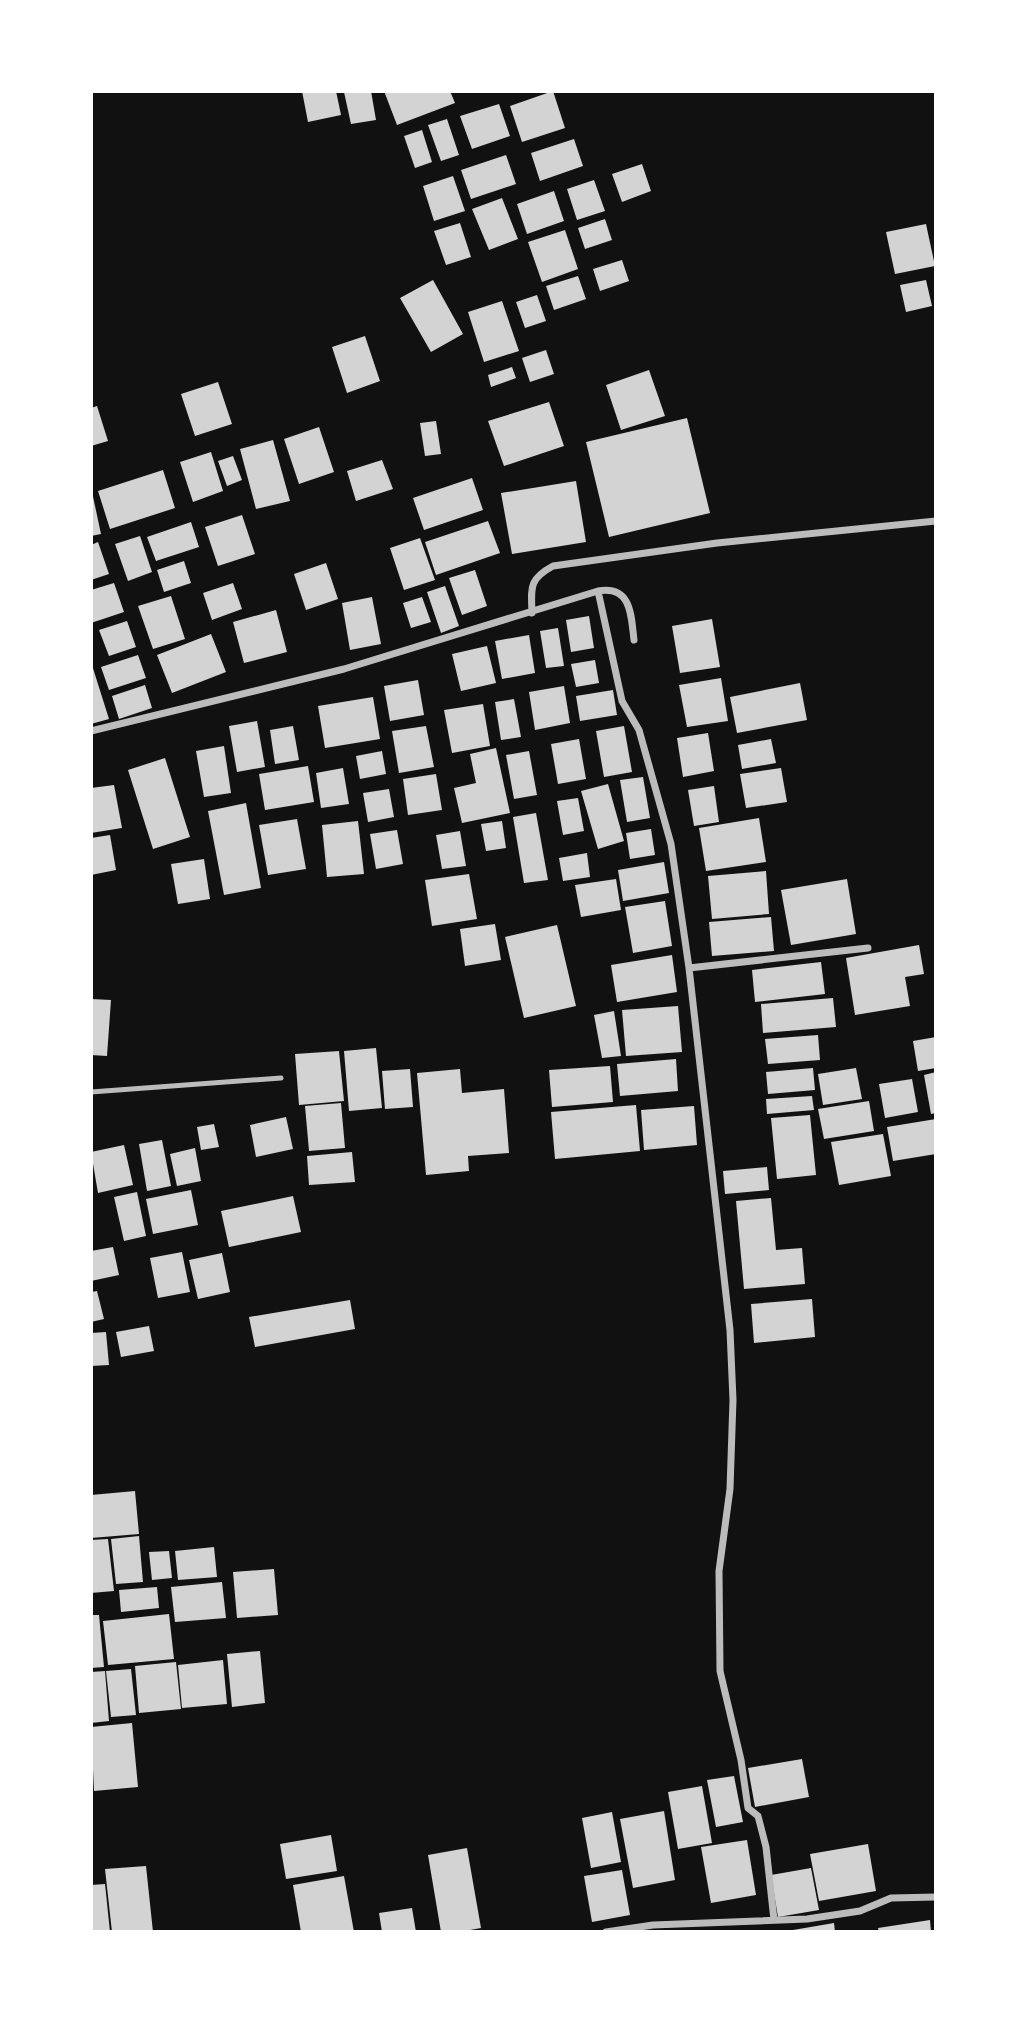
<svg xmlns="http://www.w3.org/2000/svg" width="1027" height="2023" font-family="'Fira Sans Condensed',sans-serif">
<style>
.building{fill:#d3d3d3}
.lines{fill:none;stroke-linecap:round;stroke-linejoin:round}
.service{stroke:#bcbcbc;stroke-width:5}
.minor{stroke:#bcbcbc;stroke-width:7}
</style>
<rect width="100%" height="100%" fill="#111"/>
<path class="building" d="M 302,91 L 336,91 L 341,115 L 308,122 Z
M 371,91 L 376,120 L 351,124 L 344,92 Z
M 384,91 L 450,91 L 455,103 L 397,125 Z
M 553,91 L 565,128 L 522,142 L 510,106 Z
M 499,104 L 510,136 L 472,149 L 460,116 Z
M 447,119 L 459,155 L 441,161 L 428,125 Z
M 422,130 L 432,162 L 415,168 L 404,136 Z
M 574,139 L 583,166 L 540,181 L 531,153 Z
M 506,155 L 516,184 L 471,199 L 461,170 Z
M 642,164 L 651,191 L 622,202 L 612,174 Z
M 453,176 L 465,211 L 434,221 L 423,186 Z
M 594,180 L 605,211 L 577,220 L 567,189 Z
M 554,191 L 564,221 L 527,234 L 517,204 Z
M 502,198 L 518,239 L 489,250 L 472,209 Z
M 605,219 L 612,240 L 585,249 L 578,228 Z
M 460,223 L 471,257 L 446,265 L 434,231 Z
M 926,224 L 935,266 L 895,274 L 886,232 Z
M 565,230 L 578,269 L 542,282 L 528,242 Z
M 622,260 L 629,281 L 600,291 L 593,269 Z
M 578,276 L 586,299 L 554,310 L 546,286 Z
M 433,280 L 463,334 L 431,352 L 400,298 Z
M 926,280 L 932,306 L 906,312 L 900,285 Z
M 537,295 L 546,321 L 525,328 L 516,302 Z
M 502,301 L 519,351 L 484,362 L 468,312 Z
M 365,336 L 380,381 L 347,393 L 332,347 Z
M 546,350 L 554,374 L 530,382 L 522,358 Z
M 512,367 L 516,378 L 491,387 L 488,375 Z
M 649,370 L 665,416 L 621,430 L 606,385 Z
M 218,382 L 232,424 L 195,436 L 181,394 Z
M 549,402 L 564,446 L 504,466 L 488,421 Z
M 97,406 L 108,441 L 91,446 L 91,408 Z
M 687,418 L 710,513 L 609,537 L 586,442 Z
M 436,421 L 441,454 L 425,456 L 420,423 Z
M 319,427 L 334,472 L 299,484 L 284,439 Z
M 273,440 L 290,501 L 256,509 L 240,449 Z
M 211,452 L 223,491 L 193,502 L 180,462 Z
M 233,456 L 242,480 L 227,486 L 218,461 Z
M 382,460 L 393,489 L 356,501 L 347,471 Z
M 163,470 L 175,508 L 110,529 L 98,491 Z
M 472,478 L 483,510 L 424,530 L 413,498 Z
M 576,481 L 586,542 L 512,554 L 501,493 Z
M 91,487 L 101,534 L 91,536 Z
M 242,515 L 255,554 L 218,566 L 205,527 Z
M 488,521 L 500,553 L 436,575 L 425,542 Z
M 191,522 L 199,547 L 156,561 L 147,537 Z
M 140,536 L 152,572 L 128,581 L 115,544 Z
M 420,538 L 435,580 L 404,590 L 390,548 Z
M 98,542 L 109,574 L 91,580 L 91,545 Z
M 184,561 L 191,583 L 164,592 L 157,570 Z
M 326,563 L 338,599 L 306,610 L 294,574 Z
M 475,570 L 487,606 L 462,615 L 449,578 Z
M 114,583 L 124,612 L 91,623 L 91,590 Z
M 233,583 L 242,609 L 212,620 L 203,593 Z
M 445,586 L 459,626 L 441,633 L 427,592 Z
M 171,596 L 185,639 L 153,649 L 138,606 Z
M 372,597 L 381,644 L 350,650 L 342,603 Z
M 422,597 L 431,622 L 411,628 L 403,603 Z
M 276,610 L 287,652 L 244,663 L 233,622 Z
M 589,616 L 594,648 L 571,652 L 566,620 Z
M 712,619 L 720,667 L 680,673 L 672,626 Z
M 127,621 L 136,647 L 109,656 L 99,630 Z
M 558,628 L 564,666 L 546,668 L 540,631 Z
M 211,634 L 226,672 L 172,693 L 157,655 Z
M 529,635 L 535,673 L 502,679 L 495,641 Z
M 487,646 L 496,683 L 461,691 L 452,654 Z
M 138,655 L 146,678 L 109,690 L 101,667 Z
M 595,660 L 599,683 L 576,687 L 571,664 Z
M 91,662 L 109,719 L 91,724 Z
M 721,678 L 728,721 L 687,727 L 679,685 Z
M 418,680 L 424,715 L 390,721 L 384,686 Z
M 800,683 L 807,720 L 737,733 L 730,697 Z
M 145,685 L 152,708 L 119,719 L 112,696 Z
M 564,686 L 570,723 L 535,730 L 529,692 Z
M 613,690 L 617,715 L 580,721 L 576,696 Z
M 373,697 L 380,739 L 325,748 L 318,706 Z
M 514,699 L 521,737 L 501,740 L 495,702 Z
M 483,704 L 490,746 L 452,753 L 444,710 Z
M 257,721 L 265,767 L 237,772 L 229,726 Z
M 293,726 L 299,760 L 275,764 L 270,730 Z
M 426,726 L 434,767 L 399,773 L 392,731 Z
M 624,726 L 632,772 L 604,777 L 596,731 Z
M 708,733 L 714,771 L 683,777 L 677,738 Z
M 579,739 L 586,779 L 558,784 L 551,744 Z
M 771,739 L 776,763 L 742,769 L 738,745 Z
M 224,746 L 231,793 L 204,797 L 196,751 Z
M 496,748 L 510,813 L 462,823 L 454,788 L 476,783 L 470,754 Z
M 382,751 L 386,774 L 360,779 L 356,756 Z
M 529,751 L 537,795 L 514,799 L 506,755 Z
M 165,758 L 190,837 L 153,849 L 128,770 Z
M 308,766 L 314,802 L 265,810 L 259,774 Z
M 343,768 L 349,804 L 321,808 L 316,773 Z
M 781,768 L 787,802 L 746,808 L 740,774 Z
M 436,774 L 442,810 L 408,815 L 403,779 Z
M 643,777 L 650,818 L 627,822 L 620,780 Z
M 608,784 L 624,841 L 598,849 L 581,791 Z
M 114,785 L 122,828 L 91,833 L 91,788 Z
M 714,786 L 719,822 L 694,826 L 688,790 Z
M 389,789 L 394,817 L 368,822 L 363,793 Z
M 578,798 L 584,831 L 563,835 L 557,801 Z
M 246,803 L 261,888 L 224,895 L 208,811 Z
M 536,813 L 548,880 L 524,883 L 513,817 Z
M 759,818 L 766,862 L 706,871 L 699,828 Z
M 297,819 L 306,869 L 268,875 L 259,825 Z
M 358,821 L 364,874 L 327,877 L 322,825 Z
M 502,821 L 506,848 L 486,851 L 481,824 Z
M 651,829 L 655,855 L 630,859 L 626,833 Z
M 397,830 L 403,864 L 376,869 L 370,834 Z
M 460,831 L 466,866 L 442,869 L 436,835 Z
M 110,835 L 116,870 L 91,875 L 91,838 Z
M 587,853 L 590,877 L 563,881 L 559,858 Z
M 204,859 L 210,899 L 178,904 L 171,864 Z
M 664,862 L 669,893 L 623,901 L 618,870 Z
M 766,871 L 769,914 L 712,919 L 708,876 Z
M 469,874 L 477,919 L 432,926 L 425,880 Z
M 616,879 L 621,910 L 581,917 L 575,885 Z
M 847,879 L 856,934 L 791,945 L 781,890 Z
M 665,901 L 672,946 L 633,953 L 625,907 Z
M 771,917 L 774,951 L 712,956 L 709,922 Z
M 495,924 L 501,960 L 465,966 L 460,929 Z
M 557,925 L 576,1006 L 524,1018 L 505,937 Z
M 919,945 L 924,974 L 905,977 L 910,1006 L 855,1015 L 846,958 Z
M 672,955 L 677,992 L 617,1002 L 611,965 Z
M 821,962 L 825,994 L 755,1002 L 752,970 Z
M 833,998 L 836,1027 L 763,1033 L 761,1004 Z
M 91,999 L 111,1000 L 107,1056 L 91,1055 Z
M 678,1006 L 682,1052 L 626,1056 L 622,1010 Z
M 614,1011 L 621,1056 L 602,1058 L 594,1015 Z
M 818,1035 L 820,1060 L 768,1064 L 765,1039 Z
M 936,1037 L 936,1068 L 918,1071 L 913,1041 Z
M 376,1048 L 382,1108 L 349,1111 L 344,1051 Z
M 339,1051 L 344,1101 L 299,1105 L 295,1054 Z
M 676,1059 L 678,1091 L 620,1096 L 617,1064 Z
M 610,1066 L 613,1102 L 552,1107 L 549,1070 Z
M 813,1068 L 815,1090 L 768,1094 L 766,1072 Z
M 856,1068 L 862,1099 L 823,1105 L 818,1074 Z
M 410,1069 L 413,1107 L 385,1109 L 382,1071 Z
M 460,1069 L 462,1093 L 504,1089 L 509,1153 L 468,1156 L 469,1171 L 426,1175 L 417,1073 Z
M 936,1072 L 936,1113 L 931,1114 L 924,1075 Z
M 912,1079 L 918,1112 L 885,1118 L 879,1084 Z
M 812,1096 L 814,1110 L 767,1114 L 766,1099 Z
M 869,1101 L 874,1131 L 824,1139 L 818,1109 Z
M 341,1103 L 345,1148 L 309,1151 L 305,1106 Z
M 636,1105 L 640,1151 L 555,1159 L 551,1112 Z
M 694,1106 L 697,1145 L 644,1150 L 641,1110 Z
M 810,1115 L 816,1175 L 777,1179 L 771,1118 Z
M 286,1117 L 293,1149 L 256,1157 L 250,1125 Z
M 936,1119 L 936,1154 L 893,1161 L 887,1127 Z
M 214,1124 L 219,1147 L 201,1150 L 197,1127 Z
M 883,1134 L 891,1176 L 839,1185 L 831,1142 Z
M 162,1140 L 171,1186 L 147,1191 L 139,1144 Z
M 124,1145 L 133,1185 L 98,1193 L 91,1152 Z
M 195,1148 L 201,1181 L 177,1186 L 170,1154 Z
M 352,1152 L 355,1182 L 309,1185 L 307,1156 Z
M 767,1167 L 769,1190 L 725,1194 L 723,1171 Z
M 191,1190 L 198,1225 L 153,1234 L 146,1199 Z
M 137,1192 L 146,1236 L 124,1241 L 114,1197 Z
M 293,1196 L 301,1232 L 229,1247 L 221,1211 Z
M 771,1198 L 776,1250 L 802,1248 L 805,1284 L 744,1289 L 736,1201 Z
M 113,1247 L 119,1275 L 91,1281 L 91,1251 Z
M 182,1252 L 190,1292 L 158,1298 L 150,1258 Z
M 222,1253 L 230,1292 L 198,1299 L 189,1260 Z
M 97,1291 L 104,1319 L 91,1322 L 91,1292 Z
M 812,1299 L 815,1337 L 754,1343 L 751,1304 Z
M 350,1300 L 355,1329 L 255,1347 L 249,1317 Z
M 149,1326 L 154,1351 L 121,1357 L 116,1332 Z
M 106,1332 L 109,1365 L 91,1366 L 91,1333 Z
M 135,1491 L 139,1534 L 91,1538 L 91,1495 Z
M 139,1536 L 143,1582 L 116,1584 L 111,1539 Z
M 108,1539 L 114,1591 L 91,1593 L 91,1540 Z
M 214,1547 L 217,1577 L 178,1580 L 175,1551 Z
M 169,1551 L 172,1578 L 152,1580 L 149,1552 Z
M 274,1569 L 278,1615 L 237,1618 L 233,1572 Z
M 222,1582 L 226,1618 L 175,1622 L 171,1587 Z
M 157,1587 L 159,1608 L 121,1612 L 119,1590 Z
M 169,1614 L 174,1659 L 108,1665 L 103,1621 Z
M 91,1615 L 99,1615 L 104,1667 L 91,1668 Z
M 260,1651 L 265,1703 L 232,1707 L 227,1654 Z
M 223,1660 L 227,1704 L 182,1708 L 178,1665 Z
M 176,1662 L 181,1709 L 139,1713 L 135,1666 Z
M 131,1669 L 136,1715 L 111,1717 L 106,1671 Z
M 105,1671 L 109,1721 L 91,1723 L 91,1672 Z
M 132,1723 L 138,1787 L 94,1791 L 91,1727 Z
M 802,1759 L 809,1797 L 755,1807 L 748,1768 Z
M 734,1776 L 743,1822 L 716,1827 L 707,1780 Z
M 702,1786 L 712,1843 L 678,1849 L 668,1792 Z
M 664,1811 L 675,1880 L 633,1888 L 620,1819 Z
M 612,1812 L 621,1862 L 591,1868 L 582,1818 Z
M 331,1835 L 337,1871 L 286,1879 L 280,1844 Z
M 747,1840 L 756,1895 L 711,1903 L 701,1847 Z
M 868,1844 L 876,1891 L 819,1901 L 810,1854 Z
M 467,1848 L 481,1928 L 459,1932 L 441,1932 L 428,1855 Z
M 146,1866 L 153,1932 L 112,1932 L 105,1869 Z
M 811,1868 L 819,1910 L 778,1917 L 771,1875 Z
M 622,1870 L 630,1915 L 592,1922 L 584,1876 Z
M 344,1876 L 354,1932 L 301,1932 L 293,1885 Z
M 105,1884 L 110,1932 L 91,1932 L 91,1885 Z
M 412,1908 L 416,1932 L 382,1932 L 379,1913 Z
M 930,1920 L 931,1932 L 879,1932 L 878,1928 Z
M 834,1923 L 835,1932 L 794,1932 L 793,1930 Z"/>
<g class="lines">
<path class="service" d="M 91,1092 L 281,1078"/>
<path class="minor" d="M 598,591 L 622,701 L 639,730 L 671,844 L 689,968 L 730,1330 L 733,1400 L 730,1489 L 719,1571 L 720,1671 L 741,1760 L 748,1808 L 758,1816 L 766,1847 L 774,1920
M 532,613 C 531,587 529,579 553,566 L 717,543 L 936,521
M 91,731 L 344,669 L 598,591 C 632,585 631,616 634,640
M 689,968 L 868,948
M 606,1932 L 653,1925 L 807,1919 L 860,1911 L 891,1898 L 936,1897"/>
</g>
<rect width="1027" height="2023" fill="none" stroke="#ffffff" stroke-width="186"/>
</svg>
